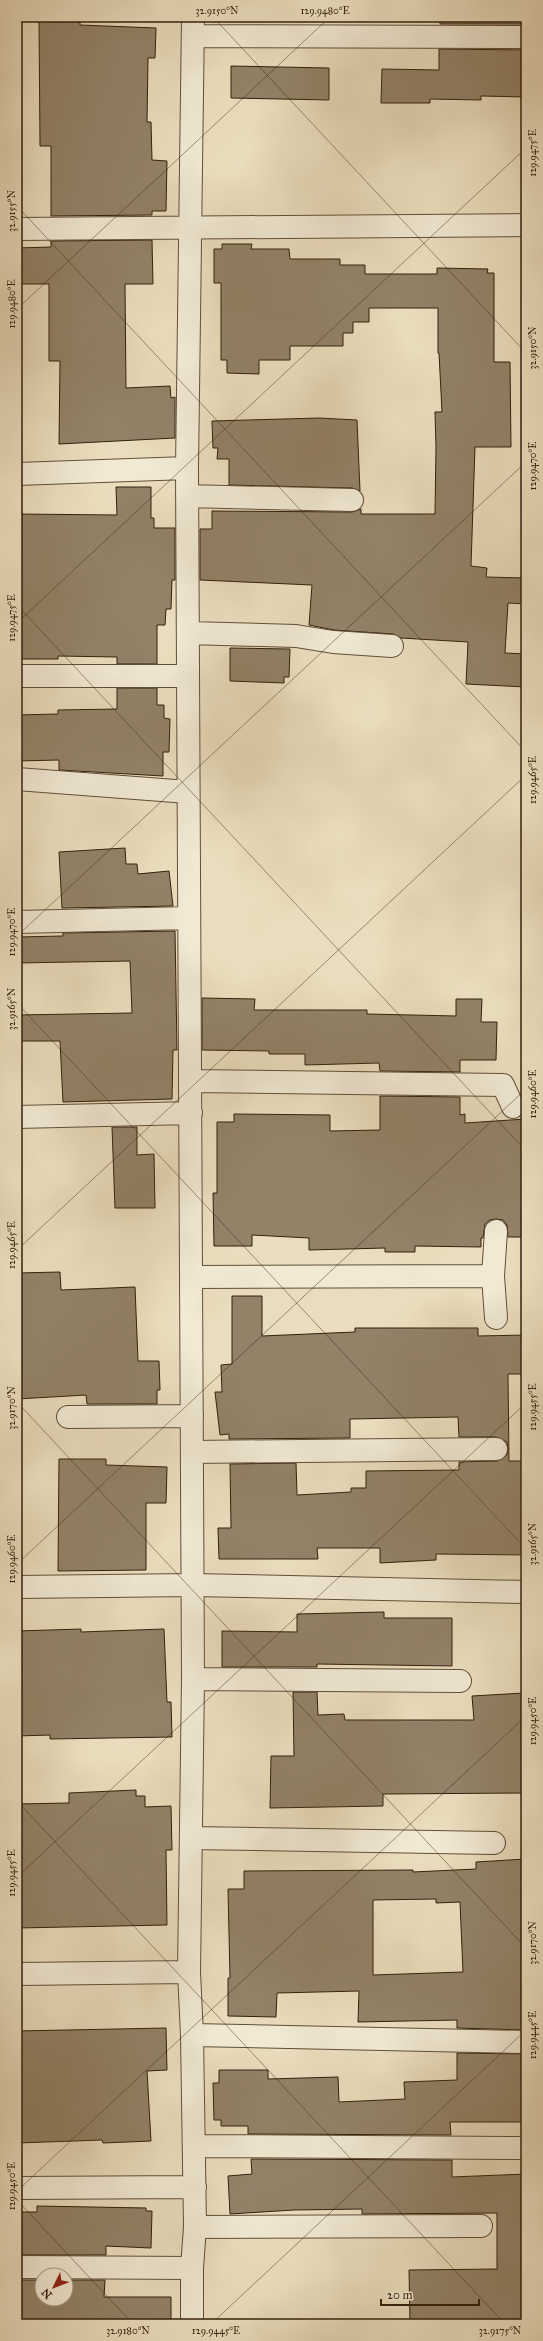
<svg xmlns="http://www.w3.org/2000/svg" width="543" height="2341" font-family="'IM FELL Great Primer',serif">
<style>
.building{fill:#928268;stroke:#33200c;fill-rule:evenodd}
.lines{fill:none;stroke-linecap:round;stroke-linejoin:round}
.minor-casing{stroke:#614f38;stroke-width:24}
.minor{stroke:#f1e9d4;stroke-width:22}
.ticks{fill:none;stroke:#33200c;stroke-width:1;stroke-opacity:0.45}
.neatline{fill:none;stroke:#33200c;stroke-width:1.5}
.ticks-label{font-size:10px;text-anchor:middle;fill:#33200c}
</style>
<rect width="100%" height="100%" fill="#eaddbd"/>
<filter id="stains"><feTurbulence type="fractalNoise" baseFrequency=".005" numOctaves="4"/><feColorMatrix values="0 0 0 0 .2 0 0 0 0 .09 0 0 0 0 .02 0 0 0 .5 -.17"/></filter>
<radialGradient id="worn" r=".72"><stop offset=".6" stop-color="#630" stop-opacity="0"/><stop offset="1" stop-color="#630" stop-opacity=".3"/></radialGradient>
<path class="building" d="M 39,17 L 80,17 L 80,25 L 156,28 L 155,58 L 148,58 L 147,122 L 151,122 L 152,160 L 167,161 L 166,211 L 152,211 L 152,215 L 51,216 L 51,146 L 40,146 Z
M 440,17 L 526,17 L 526,24 L 440,24 Z
M 439,49 L 526,50 L 526,97 L 481,96 L 481,100 L 430,99 L 430,103 L 381,103 L 382,69 L 439,70 Z
M 231,66 L 329,68 L 329,100 L 231,98 Z
M 152,240 L 153,284 L 125,284 L 126,388 L 170,386 L 171,398 L 175,397 L 175,438 L 59,444 L 60,361 L 49,361 L 49,284 L 17,284 L 17,248 L 51,247 L 51,241 Z
M 222,244 L 252,244 L 251,249 L 289,249 L 290,259 L 340,259 L 340,265 L 365,265 L 365,274 L 437,274 L 437,268 L 488,269 L 487,273 L 494,273 L 494,362 L 510,362 L 511,447 L 475,447 L 471,566 L 487,568 L 486,577 L 526,578 L 526,604 L 508,603 L 505,653 L 526,654 L 526,687 L 466,684 L 468,642 L 401,638 L 393,634 L 334,630 L 309,625 L 312,585 L 200,580 L 200,529 L 212,529 L 212,511 L 352,512 L 361,509 L 361,514 L 435,514 L 436,447 L 435,412 L 442,412 L 439,353 L 438,353 L 438,308 L 369,308 L 369,322 L 353,322 L 353,333 L 343,333 L 343,346 L 290,346 L 290,360 L 259,360 L 259,374 L 227,373 L 227,360 L 221,360 L 221,283 L 214,283 L 214,249 L 222,249 Z
M 319,418 L 357,420 L 360,491 L 352,488 L 229,485 L 229,459 L 217,459 L 218,448 L 213,448 L 212,421 Z
M 116,487 L 151,487 L 151,518 L 154,518 L 154,528 L 175,528 L 175,580 L 172,580 L 171,609 L 166,609 L 165,625 L 157,625 L 157,664 L 117,664 L 117,657 L 58,656 L 58,659 L 17,659 L 17,514 L 117,515 Z
M 230,648 L 290,649 L 289,677 L 284,677 L 284,683 L 230,681 Z
M 117,688 L 157,688 L 157,705 L 164,705 L 164,718 L 170,719 L 169,752 L 163,752 L 163,776 L 59,770 L 59,760 L 17,761 L 17,715 L 58,714 L 58,710 L 117,709 Z
M 125,848 L 126,864 L 137,864 L 138,874 L 169,871 L 173,906 L 62,908 L 59,852 Z
M 175,931 L 177,1050 L 173,1050 L 172,1099 L 63,1102 L 60,1041 L 17,1041 L 17,1015 L 132,1013 L 130,961 L 17,963 L 17,937 L 63,936 L 63,933 Z
M 202,998 L 255,999 L 254,1010 L 367,1010 L 367,1014 L 456,1016 L 456,999 L 482,999 L 481,1022 L 497,1022 L 496,1060 L 460,1060 L 460,1072 L 380,1071 L 379,1063 L 305,1065 L 305,1054 L 269,1054 L 269,1051 L 202,1050 Z
M 380,1096 L 460,1097 L 460,1115 L 465,1114 L 465,1123 L 526,1119 L 526,1237 L 508,1237 L 507,1225 L 503,1220 L 496,1219 L 490,1220 L 485,1224 L 483,1238 L 481,1238 L 481,1247 L 415,1246 L 415,1252 L 385,1252 L 385,1248 L 309,1250 L 309,1238 L 252,1235 L 252,1246 L 214,1246 L 213,1193 L 217,1193 L 217,1122 L 234,1122 L 234,1114 L 330,1115 L 330,1131 L 380,1130 Z
M 112,1127 L 137,1127 L 137,1155 L 154,1154 L 155,1208 L 115,1208 Z
M 60,1272 L 61,1290 L 135,1287 L 138,1361 L 159,1361 L 160,1390 L 157,1390 L 157,1404 L 87,1404 L 86,1395 L 17,1399 L 17,1273 Z
M 232,1296 L 262,1296 L 262,1336 L 355,1332 L 355,1328 L 478,1328 L 478,1336 L 526,1335 L 526,1374 L 508,1374 L 509,1461 L 526,1461 L 526,1555 L 436,1554 L 436,1560 L 380,1563 L 380,1548 L 317,1548 L 318,1559 L 219,1559 L 218,1528 L 231,1528 L 230,1464 L 296,1463 L 297,1495 L 351,1492 L 351,1488 L 366,1488 L 366,1471 L 459,1470 L 459,1462 L 497,1461 L 507,1455 L 508,1449 L 507,1442 L 496,1437 L 459,1437 L 458,1417 L 350,1419 L 350,1438 L 229,1439 L 229,1434 L 220,1435 L 215,1392 L 222,1392 L 221,1365 L 232,1364 Z
M 59,1459 L 106,1459 L 106,1465 L 167,1467 L 166,1503 L 146,1503 L 146,1570 L 58,1571 Z
M 384,1612 L 384,1618 L 452,1618 L 452,1666 L 317,1664 L 317,1667 L 222,1667 L 222,1631 L 297,1632 L 297,1614 Z
M 81,1629 L 81,1632 L 164,1629 L 167,1702 L 171,1702 L 172,1737 L 50,1739 L 50,1735 L 17,1736 L 17,1631 Z
M 293,1692 L 317,1692 L 318,1715 L 344,1714 L 345,1720 L 474,1720 L 472,1696 L 524,1693 L 526,1715 L 526,1793 L 383,1794 L 383,1806 L 270,1808 L 271,1756 L 294,1756 Z
M 136,1790 L 136,1796 L 145,1796 L 145,1807 L 171,1806 L 172,1850 L 166,1850 L 167,1925 L 17,1928 L 17,1804 L 69,1803 L 69,1793 Z
M 526,1859 L 526,2030 L 457,2028 L 457,2020 L 358,2022 L 359,1991 L 277,1993 L 276,2017 L 228,2016 L 228,1978 L 230,1978 L 228,1889 L 244,1889 L 244,1871 L 413,1870 L 413,1872 L 476,1869 L 476,1862 ZM 436,1899 L 436,1903 L 460,1902 L 463,1972 L 373,1975 L 373,1900 Z
M 166,2028 L 167,2070 L 147,2071 L 151,2141 L 103,2143 L 102,2140 L 17,2143 L 17,2031 Z
M 457,2053 L 526,2054 L 526,2122 L 450,2122 L 451,2135 L 248,2134 L 248,2126 L 221,2126 L 221,2120 L 214,2120 L 213,2083 L 219,2083 L 219,2070 L 268,2070 L 268,2079 L 338,2077 L 339,2102 L 405,2099 L 404,2082 L 457,2080 Z
M 251,2159 L 452,2160 L 452,2177 L 526,2174 L 526,2324 L 410,2324 L 409,2270 L 497,2269 L 497,2213 L 362,2214 L 362,2209 L 294,2210 L 230,2214 L 228,2176 L 252,2174 Z
M 37,2206 L 146,2208 L 146,2211 L 152,2211 L 151,2248 L 106,2246 L 106,2255 L 17,2255 L 17,2212 L 37,2212 Z
M 17,2280 L 42,2280 L 42,2299 L 66,2299 L 66,2280 L 105,2280 L 104,2297 L 171,2297 L 171,2324 L 17,2324 Z"/>
<g class="lines">
<defs>
<path id="minor" d="M 193,36 L 526,37
M 17,229 L 526,225
M 17,474 L 187,468
M 187,496 L 352,500
M 189,633 L 296,636 L 333,642 L 392,646
M 17,676 L 188,676
M 17,779 L 188,792
M 17,922 L 189,918
M 190,1081 L 503,1085 L 513,1107
M 17,1117 L 191,1113
M 493,1276 L 496,1231
M 191,1277 L 493,1276 L 496,1318
M 68,1417 L 192,1416
M 192,1452 L 496,1449
M 17,1587 L 192,1585 L 526,1592
M 193,1679 L 460,1681
M 191,1838 L 494,1843
M 17,1974 L 189,1972
M 192,2035 L 526,2042
M 194,2146 L 526,2148
M 17,2188 L 195,2187
M 195,2227 L 481,2226
M 17,2267 L 192,2268
M 192,2324 L 192,2268 L 195,2227 L 192,2035 L 189,1972 L 193,1679 L 187,468 L 193,17"/>
</defs>
<use href="#minor" class="minor-casing"/>
<use href="#minor" class="minor"/>
</g>
<path class="ticks" d="M 213,17 L 526,353M 17,206 L 526,752M 17,309 L 330,17M 17,605 L 526,1151M 17,623 L 526,148M 17,936 L 526,462M 17,1003 L 526,1549M 17,1250 L 526,775M 17,1402 L 526,1948M 17,1564 L 526,1089M 17,1801 L 505,2324M 17,1877 L 526,1403M 17,2191 L 526,1716M 17,2200 L 133,2324M 211,2324 L 526,2030"/>
<rect width="543" height="2341" fill="none" stroke="#eaddbd" stroke-width="44"/>
<g transform="translate(54 2287) rotate(227)"><circle r="19" fill="#f1e9d4" stroke="#a59984"/>
<path d="M0-3L7 15L0 10L-7 15Z" fill="#8f2418"/>
<text y="-6" font-size="11" font-weight="bold" text-anchor="middle" fill="#33200c">N</text>
</g>
<path d="M381 2299v6h98v-6" fill="none" stroke="#33200c" stroke-width="2"/>
<text x="387" y="2299" font-size="12" fill="#33200c" stroke="#f1e9d4" stroke-width="3" paint-order="stroke">20 m</text>
<rect x="22" y="22" width="499" height="2297" class="neatline"/>
<g class="ticks-label">
<text x="217" y="14">32.9150°N</text>
<text x="325" y="14">129.9480°E</text>
<text transform="translate(532 153) rotate(-90)" y="4">129.9475°E</text>
<text transform="translate(11 211) rotate(-90)" y="4">32.9155°N</text>
<text transform="translate(11 304) rotate(-90)" y="4">129.9480°E</text>
<text transform="translate(532 348) rotate(-90)" y="4">32.9150°N</text>
<text transform="translate(532 466) rotate(-90)" y="4">129.9470°E</text>
<text transform="translate(11 618) rotate(-90)" y="4">129.9475°E</text>
<text transform="translate(532 780) rotate(-90)" y="4">129.9465°E</text>
<text transform="translate(11 932) rotate(-90)" y="4">129.9470°E</text>
<text transform="translate(11 1009) rotate(-90)" y="4">32.9165°N</text>
<text transform="translate(532 1094) rotate(-90)" y="4">129.9460°E</text>
<text transform="translate(11 1245) rotate(-90)" y="4">129.9465°E</text>
<text transform="translate(532 1407) rotate(-90)" y="4">129.9455°E</text>
<text transform="translate(11 1408) rotate(-90)" y="4">32.9170°N</text>
<text transform="translate(532 1544) rotate(-90)" y="4">32.9165°N</text>
<text transform="translate(11 1559) rotate(-90)" y="4">129.9460°E</text>
<text transform="translate(532 1721) rotate(-90)" y="4">129.9450°E</text>
<text transform="translate(11 1873) rotate(-90)" y="4">129.9455°E</text>
<text transform="translate(532 1943) rotate(-90)" y="4">32.9170°N</text>
<text transform="translate(532 2035) rotate(-90)" y="4">129.9445°E</text>
<text transform="translate(11 2186) rotate(-90)" y="4">129.9450°E</text>
<text x="128" y="2334">32.9180°N</text>
<text x="216" y="2334">129.9445°E</text>
<text x="500" y="2334">32.9175°N</text>
</g>
<rect width="100%" height="100%" filter="url(#stains)"/>
<rect width="100%" height="100%" fill="url(#worn)"/>
</svg>
